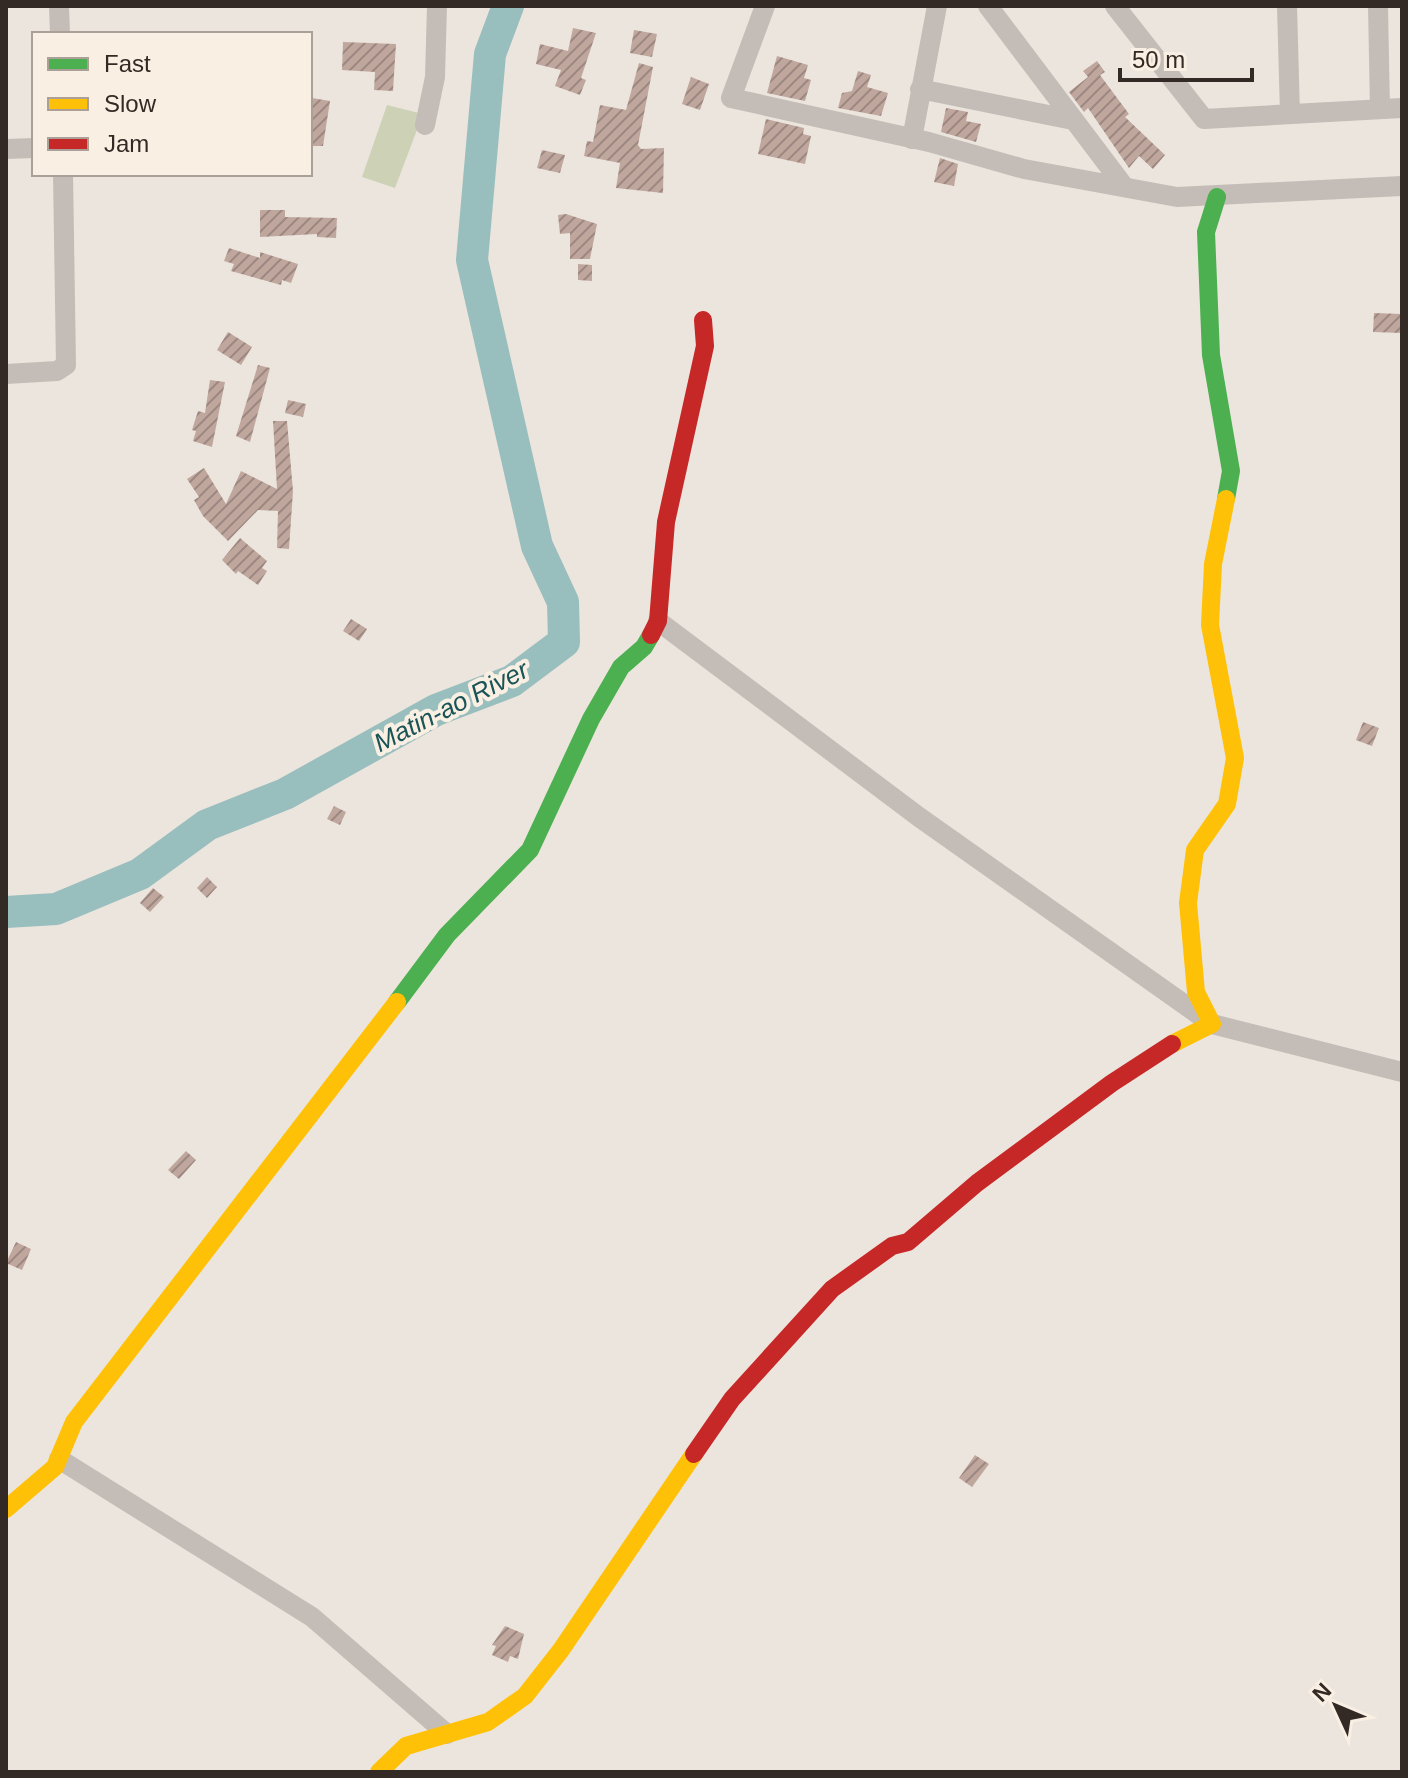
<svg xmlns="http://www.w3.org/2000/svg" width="1408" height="1778" font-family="Helvetica,sans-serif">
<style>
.garden{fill:#cdd1b6}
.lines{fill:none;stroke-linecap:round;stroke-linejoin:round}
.river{stroke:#99bebe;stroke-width:32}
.building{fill:url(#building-hatch)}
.street{stroke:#c4bdb7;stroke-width:20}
.fast{stroke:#4caf50;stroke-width:18}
.slow{stroke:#ffc107;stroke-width:18}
.jam{stroke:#c62828;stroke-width:18}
.labels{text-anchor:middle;stroke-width:8;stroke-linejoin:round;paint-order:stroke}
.water-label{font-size:26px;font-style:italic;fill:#195457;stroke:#faefe3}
</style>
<defs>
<pattern id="building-hatch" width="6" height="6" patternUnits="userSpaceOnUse" patternTransform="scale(2)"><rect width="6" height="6" fill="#c0a79e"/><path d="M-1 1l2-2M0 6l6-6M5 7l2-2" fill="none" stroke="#9d8881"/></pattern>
</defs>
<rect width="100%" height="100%" fill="#ece5dd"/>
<path class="garden" d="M 387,105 L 423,114 L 395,188 L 362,177 Z"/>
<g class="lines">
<path class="river" d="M 6,912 L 56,909 L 140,874 L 207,825 L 285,794 L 436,710 L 512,681 L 564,642 L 563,602 L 537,546 L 472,260 L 490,54 L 508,6"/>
</g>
<path class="building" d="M 573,28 L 596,33 L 581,78 L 586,80 L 580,95 L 555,86 L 561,70 L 536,64 L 540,44 L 568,51 Z
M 634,30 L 657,34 L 652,57 L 630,53 Z
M 343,42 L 396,44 L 393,91 L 374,90 L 375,72 L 342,70 Z
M 777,56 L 808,65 L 804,78 L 811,80 L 805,101 L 767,93 Z
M 1097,61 L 1105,72 L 1100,75 L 1129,114 L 1125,117 L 1165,155 L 1153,169 L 1139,156 L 1129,168 L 1088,108 L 1084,112 L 1069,92 L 1088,77 L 1083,71 Z
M 639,63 L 653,67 L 638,145 L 641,149 L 664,148 L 663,193 L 616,188 L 620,163 L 584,156 L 587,141 L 593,142 L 600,105 L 626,110 Z
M 858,71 L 871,75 L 867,87 L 888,93 L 881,116 L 838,108 L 842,93 L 852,91 Z
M 691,77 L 709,84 L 700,110 L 682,104 Z
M 312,98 L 330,101 L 323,146 L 310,146 Z
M 946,108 L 968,112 L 966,121 L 981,124 L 976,142 L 941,132 Z
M 766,119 L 804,128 L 803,134 L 811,136 L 805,164 L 758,154 Z
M 542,150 L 565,155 L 560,173 L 537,168 Z
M 940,158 L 958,164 L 954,186 L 934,182 Z
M 260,210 L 285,210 L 285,217 L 337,218 L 336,238 L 317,237 L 317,234 L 260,237 Z
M 566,214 L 597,224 L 590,259 L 570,259 L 570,233 L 560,234 L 558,215 Z
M 229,248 L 260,258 L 260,252 L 298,264 L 291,283 L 282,280 L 281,285 L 231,271 L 234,264 L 224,261 Z
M 578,264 L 592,265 L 592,281 L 578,280 Z
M 1374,313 L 1402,314 L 1402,333 L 1373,332 Z
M 228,332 L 252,347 L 241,365 L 217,350 Z
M 258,365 L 270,368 L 250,442 L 236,436 Z
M 210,380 L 225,382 L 212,447 L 193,441 L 196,431 L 192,430 L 198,411 L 205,413 Z
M 288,400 L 306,404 L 303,417 L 285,413 Z
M 273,421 L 287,421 L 293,491 L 289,549 L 277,548 L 278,511 L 258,510 L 228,541 L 203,516 L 194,500 L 199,497 L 187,479 L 204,468 L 226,504 L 241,471 L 277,489 Z
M 240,538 L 267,561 L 262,568 L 267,571 L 258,585 L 238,571 L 236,574 L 222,560 Z
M 351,619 L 367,629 L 359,641 L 343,631 Z
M 1363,722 L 1379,728 L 1372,746 L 1356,740 Z
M 334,806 L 346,812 L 340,825 L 327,819 Z
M 207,877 L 217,887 L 207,898 L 197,888 Z
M 153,888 L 164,897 L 150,912 L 140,903 Z
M 186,1151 L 196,1160 L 179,1179 L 168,1170 Z
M 16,1242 L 31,1249 L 22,1270 L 6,1263 Z
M 975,1455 L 989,1464 L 972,1487 L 959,1478 Z
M 505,1626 L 524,1634 L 518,1659 L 510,1656 L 508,1662 L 492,1655 L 496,1646 L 492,1645 Z"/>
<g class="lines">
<path class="street" d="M 59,6 L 60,34
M 765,6 L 731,98 L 929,142 L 1024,169 L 1177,197 L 1402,186
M 988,6 L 1123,185
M 1115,6 L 1204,119 L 1402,108
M 1287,6 L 1290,114
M 1378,6 L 1380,109
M 920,89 L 1073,120
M 425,125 L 435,77 L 437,6
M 912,139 L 937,6
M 6,149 L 34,148
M 6,374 L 57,371 L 66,365 L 63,174
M 658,621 L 919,817 L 1212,1024 L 1402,1072
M 59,1459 L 312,1617 L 447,1734"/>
<path class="fast" d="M 1217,197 L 1206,232 L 1211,355 L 1231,471 L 1226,499
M 397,1002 L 447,935 L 530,850 L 591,719 L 621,667 L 644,647 L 651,635"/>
<path class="slow" d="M 1172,1044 L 1212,1024 L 1196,992 L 1188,903 L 1195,850 L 1227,804 L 1235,758 L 1210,625 L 1213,564 L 1226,499
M 6,1509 L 55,1467 L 74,1422 L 397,1002
M 379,1772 L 406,1746 L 488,1722 L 525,1696 L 561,1650 L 694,1454"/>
<path class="jam" d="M 651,635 L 658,621 L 666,522 L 705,346 L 703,320
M 694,1454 L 732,1399 L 832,1289 L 892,1246 L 908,1242 L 977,1183 L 1112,1083 L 1172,1044"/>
</g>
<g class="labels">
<g class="water-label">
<text transform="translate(451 706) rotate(-27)" y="9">Matin-ao River</text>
</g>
</g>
<rect width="1408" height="1778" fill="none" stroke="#342a25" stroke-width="16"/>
<rect x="32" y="32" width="280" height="144" fill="#faefe3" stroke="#aba097" stroke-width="2"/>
<rect x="48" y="58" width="40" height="12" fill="#4caf50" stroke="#aba097" stroke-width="2"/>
<text x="104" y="72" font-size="24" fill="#342a25">Fast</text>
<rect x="48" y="98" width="40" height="12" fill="#ffc107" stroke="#aba097" stroke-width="2"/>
<text x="104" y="112" font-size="24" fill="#342a25">Slow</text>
<rect x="48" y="138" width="40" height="12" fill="#c62828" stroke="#aba097" stroke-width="2"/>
<text x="104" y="152" font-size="24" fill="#342a25">Jam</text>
<g transform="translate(1336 1706) rotate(314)" stroke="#faefe3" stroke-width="6" paint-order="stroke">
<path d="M0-6L14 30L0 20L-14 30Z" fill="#342a25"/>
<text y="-12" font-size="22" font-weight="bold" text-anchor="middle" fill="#342a25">N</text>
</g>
<path d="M1120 68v12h132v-12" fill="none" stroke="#342a25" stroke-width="4"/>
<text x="1132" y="68" font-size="24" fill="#342a25" stroke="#faefe3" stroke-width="6" paint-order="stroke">50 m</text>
</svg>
